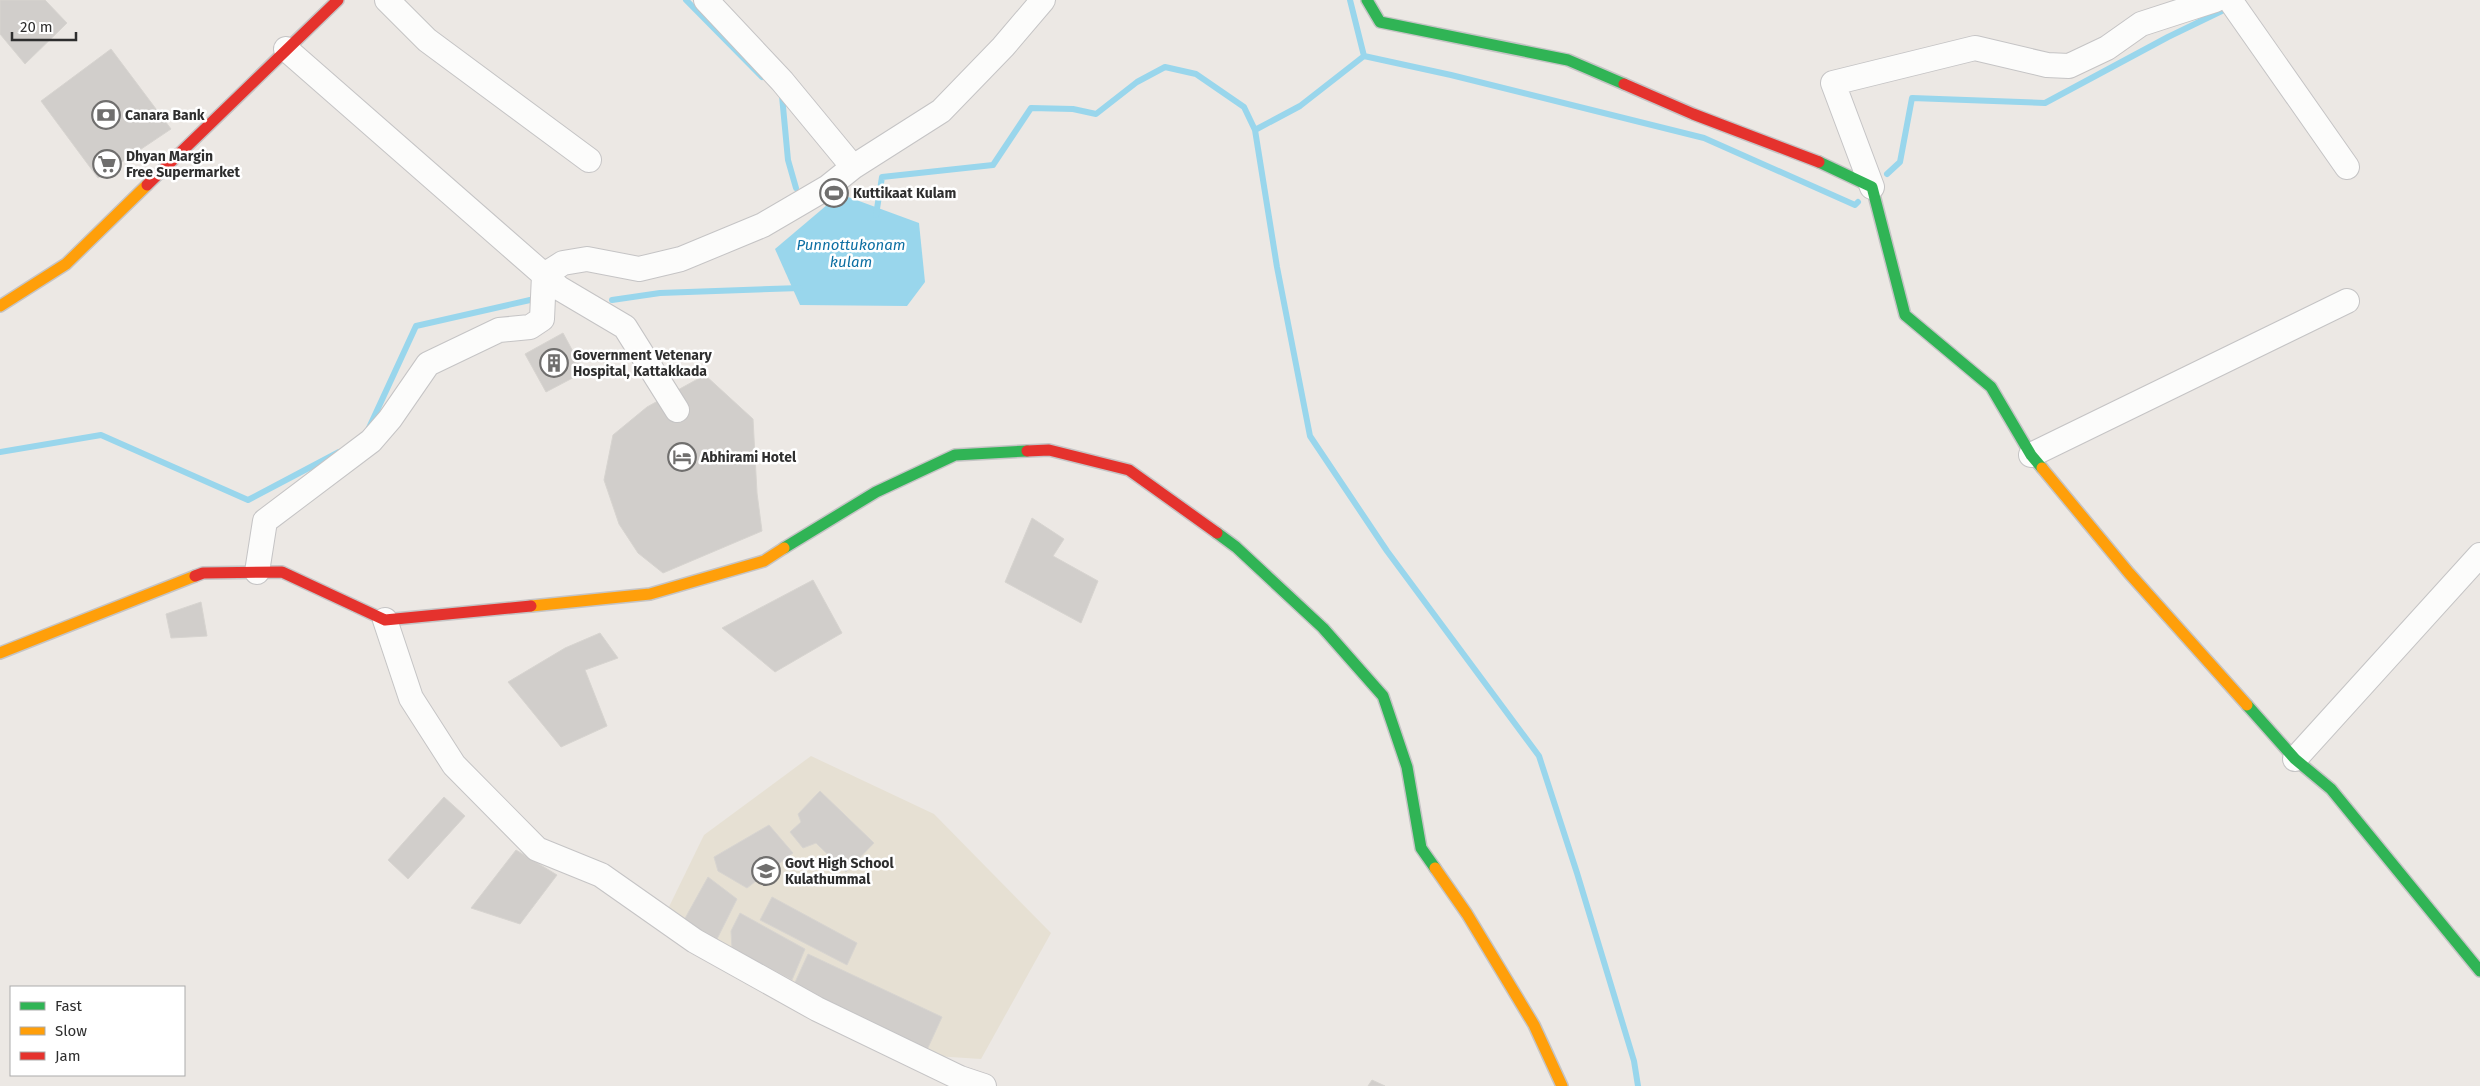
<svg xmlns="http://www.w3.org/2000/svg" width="2480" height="1086" font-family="'Fira Sans',sans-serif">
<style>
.education{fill:#e6e0d3}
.water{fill:#99d6ec}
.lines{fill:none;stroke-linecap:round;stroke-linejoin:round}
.stream{stroke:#99d6ec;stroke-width:6}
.building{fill:#d1cecb;stroke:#d7d4d0}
.street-casing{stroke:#c5c4c5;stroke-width:26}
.fast-casing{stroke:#c5c4c5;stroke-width:14}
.slow-casing{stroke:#c5c4c5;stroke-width:14}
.jam-casing{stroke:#c5c4c5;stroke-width:14}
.street{stroke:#fcfcfb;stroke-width:24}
.fast{stroke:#30b455;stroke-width:11}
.slow{stroke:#ff9f0a;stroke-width:11}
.jam{stroke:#e5322d;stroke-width:11}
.labels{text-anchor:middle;stroke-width:5;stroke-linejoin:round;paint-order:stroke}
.poi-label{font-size:14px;font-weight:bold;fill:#2e2e2e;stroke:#fff;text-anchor:start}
.water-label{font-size:15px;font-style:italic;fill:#0d6fa3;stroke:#fff}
</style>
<rect width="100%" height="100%" fill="#ece8e4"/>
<path class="education" d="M 811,756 L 934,814 L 1051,933 L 981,1059 L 935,1056 L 874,1032 L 666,913 L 704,835 Z"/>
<path class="water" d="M 840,194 L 919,223 L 925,282 L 907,306 L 800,305 L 775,249 Z"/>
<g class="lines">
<path class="stream" d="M 686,0 L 762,77
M 1350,0 L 1364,56
M 782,96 L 788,160 L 796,188
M 1255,130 L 1277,267 L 1310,436 L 1387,551 L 1539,756 L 1577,873 L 1634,1061 L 1638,1086
M 1887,174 L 1900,162 L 1912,98 L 2045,103 L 2168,37 L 2230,7
M 876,215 L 882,177 L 993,165 L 1031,108 L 1073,109 L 1096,114 L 1137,82 L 1165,67 L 1196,74 L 1244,107 L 1255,130 L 1300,106 L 1364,56 L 1451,75 L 1704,138 L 1855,205 L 1858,202
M 612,300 L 660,293 L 800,288
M 368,430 L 416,326 L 530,300
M 0,452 L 101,435 L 248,500 L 339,452"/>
</g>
<path class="building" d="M 0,0 L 45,0 L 67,23 L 25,64 L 0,34 Z
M 111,49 L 171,129 L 98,178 L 41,101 Z
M 563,333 L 584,372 L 546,392 L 525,354 Z
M 705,375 L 753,419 L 757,493 L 762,531 L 663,573 L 638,553 L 619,524 L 604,480 L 613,435 L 647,407 Z
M 1032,518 L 1064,539 L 1053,556 L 1098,581 L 1081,623 L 1005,582 Z
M 813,580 L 842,633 L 775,672 L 722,628 Z
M 201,602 L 207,636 L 171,638 L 166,614 Z
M 600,633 L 618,658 L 585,670 L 607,726 L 561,747 L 508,682 L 565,648 Z
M 820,791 L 874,843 L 846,872 L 816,843 L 803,848 L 790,832 L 801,822 L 798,814 Z
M 444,797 L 465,816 L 408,879 L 388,860 Z
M 769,825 L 793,853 L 747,888 L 718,871 L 714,857 Z
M 516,850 L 557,875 L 520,924 L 471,908 Z
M 708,877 L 737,899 L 715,943 L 683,922 Z
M 772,897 L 857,943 L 847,965 L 760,920 Z
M 740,913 L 805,949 L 792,980 L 732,949 L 731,931 Z
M 808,954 L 942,1017 L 926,1052 L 792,989 Z
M 1372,1080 L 1385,1086 L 1368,1086 Z"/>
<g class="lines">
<defs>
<path id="street" d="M 387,0 L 427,40 L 589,160
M 706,0 L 782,81 L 853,167
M 2230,0 L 2347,167
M 286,49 L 559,288 L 625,327 L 677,410
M 1872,187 L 1833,83 L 1975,48 L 2047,65 L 2069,66 L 2107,48 L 2141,24 L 2215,0
M 2031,455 L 2347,301
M 257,572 L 265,521 L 371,441 L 390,419 L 428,364 L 499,330 L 530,327 L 542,319 L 544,275 L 563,263 L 587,259 L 639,269 L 681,259 L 763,225 L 828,187 L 853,167 L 941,111 L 1003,47 L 1043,0
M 385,620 L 411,698 L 454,765 L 537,849 L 601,875 L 695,941 L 817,1009 L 960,1078 L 984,1086
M 2295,759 L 2480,555"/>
<path id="fast" d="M 1367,0 L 1380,22 L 1568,60 L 1624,84
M 1819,162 L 1872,187 L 1905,315 L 1991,387 L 2031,455 L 2042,468
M 1217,533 L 1236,547 L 1323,628 L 1383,696 L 1407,767 L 1421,848 L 1435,868
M 784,548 L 876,492 L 955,455 L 1027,451
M 2247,705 L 2295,759 L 2331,789 L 2480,971"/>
<path id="slow" d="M 0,306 L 66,264 L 147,185
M 2042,468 L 2129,573 L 2247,705
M 531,606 L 650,594 L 764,561 L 784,548
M 0,653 L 195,576
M 1435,868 L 1467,914 L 1534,1025 L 1562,1086"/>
<path id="jam" d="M 1624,84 L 1693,114 L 1819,162
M 147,185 L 338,0
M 1027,451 L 1049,450 L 1129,470 L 1217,533
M 195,576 L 203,573 L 282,572 L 385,620 L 531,606"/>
</defs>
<use href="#street" class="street-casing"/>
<use href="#fast" class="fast-casing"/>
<use href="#slow" class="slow-casing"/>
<use href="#jam" class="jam-casing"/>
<use href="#street" class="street"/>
<use href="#fast" class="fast"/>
<use href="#slow" class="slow"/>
<use href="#jam" class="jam"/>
</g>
<defs>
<symbol id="bank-ring" viewBox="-11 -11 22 22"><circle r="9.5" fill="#fff" stroke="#706f6e" stroke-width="1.5"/><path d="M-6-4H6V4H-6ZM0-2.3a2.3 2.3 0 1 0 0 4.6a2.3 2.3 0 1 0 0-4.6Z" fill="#706f6e"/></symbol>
<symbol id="supermarket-ring" viewBox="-11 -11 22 22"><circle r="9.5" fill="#fff" stroke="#706f6e" stroke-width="1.5"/><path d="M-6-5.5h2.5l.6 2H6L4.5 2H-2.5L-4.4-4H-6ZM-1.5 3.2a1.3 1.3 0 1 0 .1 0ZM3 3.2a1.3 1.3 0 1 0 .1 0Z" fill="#706f6e"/></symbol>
<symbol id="stadium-ring" viewBox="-11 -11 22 22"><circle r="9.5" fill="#fff" stroke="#706f6e" stroke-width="1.5"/><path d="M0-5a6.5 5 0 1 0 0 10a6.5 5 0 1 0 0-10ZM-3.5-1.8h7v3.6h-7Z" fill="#706f6e"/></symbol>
<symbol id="building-ring" viewBox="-11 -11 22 22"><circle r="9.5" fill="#fff" stroke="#706f6e" stroke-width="1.5"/><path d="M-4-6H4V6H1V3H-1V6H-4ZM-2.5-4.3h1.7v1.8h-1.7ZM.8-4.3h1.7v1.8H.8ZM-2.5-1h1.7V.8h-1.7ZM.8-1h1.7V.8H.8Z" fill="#706f6e"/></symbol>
<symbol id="hotel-ring" viewBox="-11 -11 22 22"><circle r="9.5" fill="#fff" stroke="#706f6e" stroke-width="1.5"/><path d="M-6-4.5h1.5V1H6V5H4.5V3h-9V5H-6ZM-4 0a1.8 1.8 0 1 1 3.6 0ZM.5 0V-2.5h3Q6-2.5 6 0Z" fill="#706f6e"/></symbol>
<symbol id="school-ring" viewBox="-11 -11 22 22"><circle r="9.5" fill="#fff" stroke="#706f6e" stroke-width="1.5"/><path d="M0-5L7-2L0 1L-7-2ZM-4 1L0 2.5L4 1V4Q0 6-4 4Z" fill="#706f6e"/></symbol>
</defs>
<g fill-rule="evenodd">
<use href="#bank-ring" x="90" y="99" width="32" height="32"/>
<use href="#supermarket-ring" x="91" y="148" width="32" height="32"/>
<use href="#stadium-ring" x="818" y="177" width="32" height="32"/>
<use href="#building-ring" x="538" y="347" width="32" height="32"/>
<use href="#hotel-ring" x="666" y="441" width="32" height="32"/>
<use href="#school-ring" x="750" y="855" width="32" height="32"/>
</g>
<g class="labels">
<g class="poi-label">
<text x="125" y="120">Canara Bank</text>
<text x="126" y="161">Dhyan Margin<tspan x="126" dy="16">Free Supermarket</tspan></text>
<text x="853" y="198">Kuttikaat Kulam</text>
<text x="573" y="360">Government Vetenary<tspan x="573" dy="16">Hospital, Kattakkada</tspan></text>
<text x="701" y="462">Abhirami Hotel</text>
<text x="785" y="868">Govt High School<tspan x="785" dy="16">Kulathummal</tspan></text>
</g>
<g class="water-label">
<text x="851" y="250">Punnottukonam<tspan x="851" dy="17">kulam</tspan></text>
</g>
</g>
<rect x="10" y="986" width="175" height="90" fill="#ffffff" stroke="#ababab"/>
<rect x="20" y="1002" width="25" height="8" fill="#30b455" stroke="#ababab"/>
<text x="55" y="1011" font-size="15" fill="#2e2e2e">Fast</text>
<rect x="20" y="1027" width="25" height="8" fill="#ff9f0a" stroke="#ababab"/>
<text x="55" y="1036" font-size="15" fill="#2e2e2e">Slow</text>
<rect x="20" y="1052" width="25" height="8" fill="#e5322d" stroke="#ababab"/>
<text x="55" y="1061" font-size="15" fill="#2e2e2e">Jam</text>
<path d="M12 32v8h64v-8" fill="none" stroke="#2e2e2e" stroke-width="2.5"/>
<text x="20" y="32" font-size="15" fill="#2e2e2e" stroke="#ffffff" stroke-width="4" paint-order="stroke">20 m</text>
</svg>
